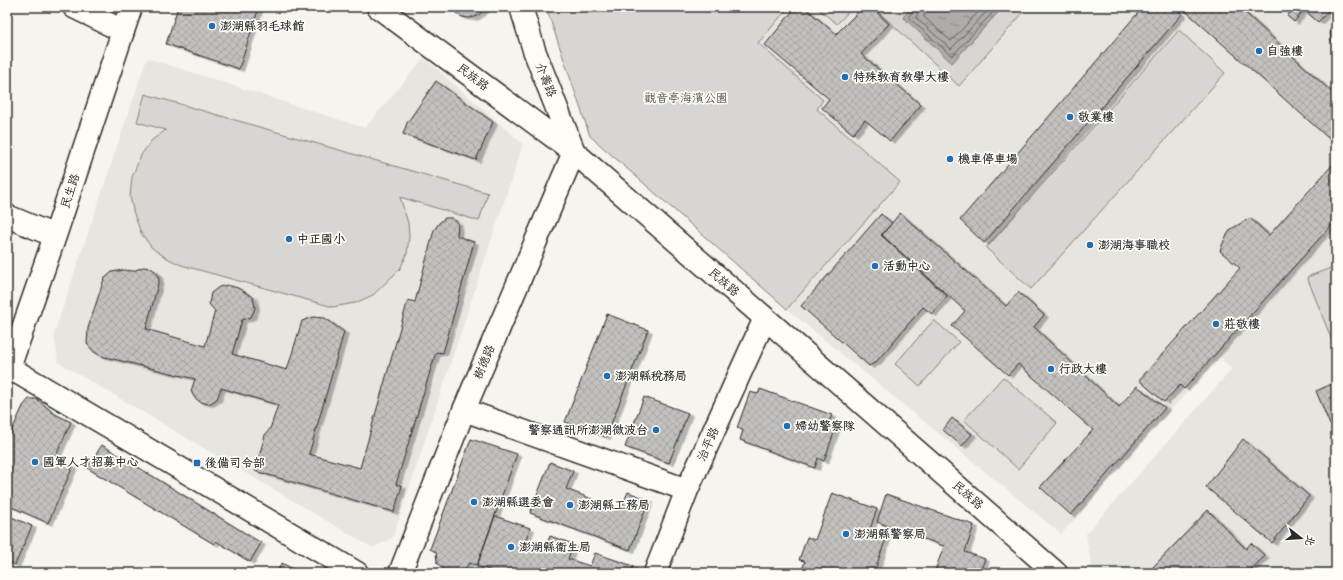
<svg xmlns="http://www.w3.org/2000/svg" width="1343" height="580" font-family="'Comic Neue','LXGW WenKai TC',sans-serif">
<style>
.built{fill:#e6e5e0}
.green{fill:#d7d6d2;stroke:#81807e}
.water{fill:url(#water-ripples);stroke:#797877}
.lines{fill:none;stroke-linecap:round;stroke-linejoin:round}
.shore{stroke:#5f5f5d;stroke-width:1}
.building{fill:url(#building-cross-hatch);stroke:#2b2b2b;filter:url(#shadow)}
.minor-casing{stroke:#2b2b2b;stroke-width:25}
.major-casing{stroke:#2b2b2b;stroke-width:25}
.minor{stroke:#fdfcf7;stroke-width:22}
.major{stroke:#fdfcf7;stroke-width:22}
.poi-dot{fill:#1f6fb2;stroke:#fdfcf7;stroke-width:1.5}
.labels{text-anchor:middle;stroke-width:3.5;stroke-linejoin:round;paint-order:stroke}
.poi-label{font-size:12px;font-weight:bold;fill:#2b2b2b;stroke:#fdfcf7;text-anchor:start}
.street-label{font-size:12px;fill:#2b2b2b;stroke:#fdfcf7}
.park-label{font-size:12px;fill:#565655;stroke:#fdfcf7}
</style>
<defs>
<pattern id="water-ripples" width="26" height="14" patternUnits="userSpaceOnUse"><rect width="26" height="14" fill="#adaca9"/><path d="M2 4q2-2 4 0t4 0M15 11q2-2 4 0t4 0" fill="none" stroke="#8d8c8a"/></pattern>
<pattern id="building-cross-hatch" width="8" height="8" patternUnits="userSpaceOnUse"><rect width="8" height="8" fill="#c2c1be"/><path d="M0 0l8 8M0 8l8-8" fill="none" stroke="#a7a6a3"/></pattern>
<filter id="shadow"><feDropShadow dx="4.5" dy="2.5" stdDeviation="0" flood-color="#0004"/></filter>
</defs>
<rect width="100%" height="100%" fill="#f5f4ef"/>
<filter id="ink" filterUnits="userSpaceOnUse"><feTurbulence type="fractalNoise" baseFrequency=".025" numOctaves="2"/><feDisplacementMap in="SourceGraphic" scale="8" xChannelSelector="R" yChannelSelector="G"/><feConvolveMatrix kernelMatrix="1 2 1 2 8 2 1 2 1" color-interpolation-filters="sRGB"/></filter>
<g filter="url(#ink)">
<path class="built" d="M 789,7 L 816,7 L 837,23 L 853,7 L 1336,7 L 1336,573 L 1096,573 L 1092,569 L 1086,534 L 1232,369 L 1219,356 L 1061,534 L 787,309 L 900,182 L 817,109 L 823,101 L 758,42 Z
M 147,58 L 365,128 L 424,58 L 523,144 L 393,537 L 373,548 L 58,362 L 54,334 Z"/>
<path class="green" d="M 546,7 L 789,7 L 758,43 L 823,100 L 817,109 L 900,182 L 787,309 L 590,136 Z
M 816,7 L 853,7 L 837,24 Z
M 873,7 L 1028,7 L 959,86 Z
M 1179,30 L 1225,73 L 1031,289 L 986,248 Z
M 145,94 L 488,193 L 479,221 L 400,197 L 408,223 L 409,237 L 407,254 L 400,269 L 373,295 L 355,303 L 333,307 L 181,265 L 165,257 L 152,248 L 141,233 L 134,214 L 130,197 L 132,177 L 141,155 L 152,140 L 166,130 L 137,122 Z
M 1336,266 L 1336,351 L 1307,277 Z
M 934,320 L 959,342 L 920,386 L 895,364 Z
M 1003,377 L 1057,423 L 1018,469 L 964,420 Z"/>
<path class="water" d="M 912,7 L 1003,7 L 952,63 L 903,17 Z"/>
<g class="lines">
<path class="shore" d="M 915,7 L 914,10 L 909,16 L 909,18 L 952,56 L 998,7
M 920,7 L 916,18 L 951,49 L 991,7
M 926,7 L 924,17 L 951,41 L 983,7"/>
</g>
<path class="building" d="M 178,7 L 259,7 L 239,69 L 166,44 Z
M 451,7 L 487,7 L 481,13 L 475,17 L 469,18 L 462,17 L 456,13 Z
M 796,7 L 804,7 L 836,34 L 863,7 L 871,7 L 889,24 L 861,54 L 921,105 L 890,141 L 865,120 L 853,134 L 822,108 L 829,99 L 765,45 Z
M 1143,7 L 1173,7 L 1182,14 L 984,243 L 960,220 Z
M 1181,7 L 1239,7 L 1336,96 L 1336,145 Z
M 1295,7 L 1332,7 L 1318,22 L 1304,10 L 1294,22 L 1287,16 Z
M 1336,23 L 1336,53 L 1331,40 L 1330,29 Z
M 436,81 L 493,122 L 476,160 L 403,134 L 407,123 Z
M 1336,161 L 1336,220 L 1184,389 L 1180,385 L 1164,402 L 1139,380 L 1240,268 L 1220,251 L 1225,238 L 1231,229 L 1250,218 L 1269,235 Z
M 900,213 L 1006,306 L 1018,292 L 1044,315 L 1034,327 L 1119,407 L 1137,386 L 1165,408 L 1071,515 L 1040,487 L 1093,430 L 1018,364 L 1008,375 L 952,326 L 965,311 L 882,235 Z
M 881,214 L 892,223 L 881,235 L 947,296 L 932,314 L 923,307 L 876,362 L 869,366 L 801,306 Z
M 445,218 L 452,218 L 458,223 L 457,236 L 474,242 L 443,353 L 436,352 L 396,484 L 402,486 L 394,512 L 255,471 L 265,435 L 270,429 L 278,405 L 221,388 L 217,399 L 209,404 L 200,402 L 194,397 L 191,391 L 195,379 L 101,356 L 94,352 L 87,344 L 88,328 L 104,279 L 112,272 L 123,270 L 133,271 L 143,267 L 151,268 L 157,273 L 159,280 L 146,329 L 205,346 L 215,311 L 209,304 L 211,293 L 219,287 L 227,285 L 238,288 L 253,297 L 255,308 L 251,317 L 242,320 L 232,354 L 287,370 L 302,321 L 313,317 L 325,318 L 344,332 L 309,454 L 360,468 L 408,300 L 415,302 L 434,230 L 439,223 Z
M 607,314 L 648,330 L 606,437 L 565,422 Z
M 1336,382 L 1336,423 L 1330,425 L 1316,391 Z
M 760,389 L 832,415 L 829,422 L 837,424 L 824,461 L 818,458 L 815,468 L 740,440 L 743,430 L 737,428 L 750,392 L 758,394 Z
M 644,397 L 688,413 L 669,463 L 625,447 Z
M 29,399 L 37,399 L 53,413 L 71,422 L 55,458 L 73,466 L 48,523 L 7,505 L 7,441 L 23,406 Z
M 952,418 L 972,434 L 962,446 L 943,430 Z
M 471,439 L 517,454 L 477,565 L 469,563 L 465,570 L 460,573 L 448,573 L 437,563 L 436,552 L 430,549 Z
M 1243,439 L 1309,496 L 1272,543 L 1206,487 Z
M 102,445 L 261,543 L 250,562 L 216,541 L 214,544 L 87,468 Z
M 550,462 L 573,471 L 566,489 L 620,510 L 628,492 L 649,500 L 630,550 L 530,513 Z
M 832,493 L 877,509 L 869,532 L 886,538 L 874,573 L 801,573 L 805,561 L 799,560 L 807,537 L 815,540 Z
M 886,494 L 974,525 L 965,552 L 985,559 L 981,569 L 993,573 L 934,573 L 944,546 L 877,522 Z
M 1208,510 L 1246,549 L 1251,543 L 1265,556 L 1247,573 L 1159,573 L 1153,567 Z
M 7,515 L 32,526 L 15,565 L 7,561 Z
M 495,516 L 530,528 L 525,542 L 545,549 L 550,536 L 573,544 L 568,559 L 590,566 L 595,553 L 633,566 L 631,573 L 498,573 L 477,566 Z
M 282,563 L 299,573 L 276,573 Z"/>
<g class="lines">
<defs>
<path id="minor" d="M 74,7 L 123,31
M 378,7 L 574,152 L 765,318 L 1056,573
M 464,410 L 687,490
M 400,573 L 464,410 L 574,152 L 534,50 L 521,7
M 655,573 L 687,490 L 765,318"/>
<path id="major" d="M 7,216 L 55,236
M 10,368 L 357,573
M 7,374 L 55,236 L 131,7"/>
</defs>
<use href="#minor" class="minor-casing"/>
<use href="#major" class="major-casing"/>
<use href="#minor" class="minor"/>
<use href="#major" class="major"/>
</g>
</g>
<g class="poi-dot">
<circle cx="212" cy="26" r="4"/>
<circle cx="1259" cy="51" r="4"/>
<circle cx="845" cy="77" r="4"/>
<circle cx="1070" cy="117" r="4"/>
<circle cx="950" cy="159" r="4"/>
<circle cx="289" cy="239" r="4"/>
<circle cx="1090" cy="245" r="4"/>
<circle cx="875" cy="266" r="4"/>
<circle cx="1216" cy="324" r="4"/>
<circle cx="1051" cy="369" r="4"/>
<circle cx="607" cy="376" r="4"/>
<circle cx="787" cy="426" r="4"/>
<circle cx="656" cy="430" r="4"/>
<circle cx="35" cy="462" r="4"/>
<rect x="193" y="459" width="8" height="8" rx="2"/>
<circle cx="474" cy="502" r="4"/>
<circle cx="570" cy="505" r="4"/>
<circle cx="846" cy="534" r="4"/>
<circle cx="511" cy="547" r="4"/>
</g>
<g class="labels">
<g class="poi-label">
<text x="220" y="30">澎湖縣羽毛球館</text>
<text x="1267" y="55">自強樓</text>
<text x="853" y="81">特殊教育教學大樓</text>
<text x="1078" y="121">敬業樓</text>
<text x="958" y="163">機車停車場</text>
<text x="297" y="243">中正國小</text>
<text x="1098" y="249">澎湖海事職校</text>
<text x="883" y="270">活動中心</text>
<text x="1224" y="328">莊敬樓</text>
<text x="1059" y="373">行政大樓</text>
<text x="615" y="380">澎湖縣稅務局</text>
<text x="795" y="430">婦幼警察隊</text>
<text x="648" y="434" text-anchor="end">警察通訊所澎湖微波台</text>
<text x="43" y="466">國軍人才招募中心</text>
<text x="205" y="467">後備司令部</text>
<text x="482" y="506">澎湖縣選委會</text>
<text x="578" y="509">澎湖縣工務局</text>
<text x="854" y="538">澎湖縣警察局</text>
<text x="519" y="551">澎湖縣衛生局</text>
</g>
<g class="street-label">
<text transform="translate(473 77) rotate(37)" y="4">民族路</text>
<text transform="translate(546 80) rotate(68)" y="4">介壽路</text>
<text transform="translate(70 191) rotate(-72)" y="4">民生路</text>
<text transform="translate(724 282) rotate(41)" y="4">民族路</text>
<text transform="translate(484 362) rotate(-67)" y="4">樹德路</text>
<text transform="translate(708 444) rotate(-66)" y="4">治平路</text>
<text transform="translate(968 495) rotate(41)" y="4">民族路</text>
</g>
<g class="park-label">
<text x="686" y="102">觀音亭海濱公園</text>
</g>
</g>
<rect width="1343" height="580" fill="none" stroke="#fdfcf7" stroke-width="24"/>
<rect x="12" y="12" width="1319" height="556" fill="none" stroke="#2b2b2b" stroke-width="1.5" filter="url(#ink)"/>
<g transform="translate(1301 538) rotate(107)" stroke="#fdfcf7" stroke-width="3" paint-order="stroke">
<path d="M0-3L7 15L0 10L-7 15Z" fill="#2b2b2b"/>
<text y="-6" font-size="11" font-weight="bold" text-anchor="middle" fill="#2b2b2b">北</text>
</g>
</svg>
